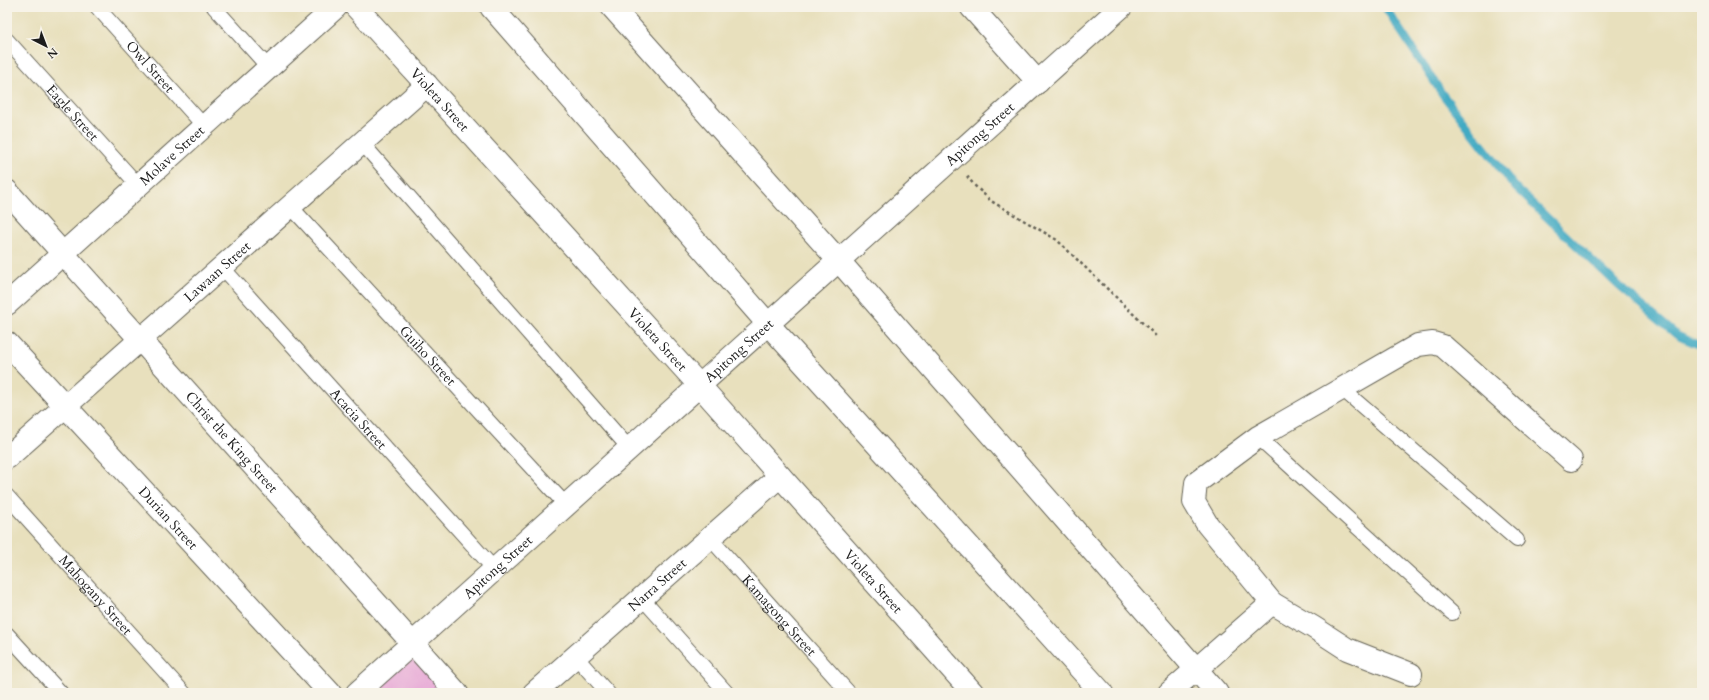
<svg xmlns="http://www.w3.org/2000/svg" width="1709" height="700" font-family="Cardo,serif">
<style>
.lines{fill:none;stroke-linecap:round;stroke-linejoin:round}
.stream{stroke:#43aac3;stroke-width:8}
.building{fill:#e8acd7}
.service-casing{stroke:#636154;stroke-width:16}
.minor-casing{stroke:#636154;stroke-width:24}
.path{stroke:#636154;stroke-width:2.5;stroke-dasharray:3 3;stroke-linecap:butt}
.service{stroke:#fff;stroke-width:14}
.minor{stroke:#fff;stroke-width:22}
.labels{text-anchor:middle;stroke-width:3;stroke-linejoin:round;paint-order:stroke}
.street-label{font-size:14px;fill:#1c1c1c;stroke:#f7f3e8}
</style>
<rect width="100%" height="100%" fill="#f7f3e8"/>
<filter id="ink" filterUnits="userSpaceOnUse"><feTurbulence type="fractalNoise" baseFrequency=".025" numOctaves="2"/><feDisplacementMap in="SourceGraphic" scale="8" xChannelSelector="R" yChannelSelector="G"/><feConvolveMatrix kernelMatrix="1 2 1 2 8 2 1 2 1" color-interpolation-filters="sRGB"/></filter>
<filter id="wash" filterUnits="userSpaceOnUse"><feTurbulence type="fractalNoise" baseFrequency=".012" numOctaves="4" result="noise"/><feDisplacementMap in="SourceGraphic" scale="16" xChannelSelector="R" yChannelSelector="G"/><feGaussianBlur stdDeviation="0.9" result="paint"/><feColorMatrix in="noise" values="0 0 0 0 0 0 0 0 0 0 0 0 0 0 0 0 0 1.4 0 .05"/><feComposite in="paint" operator="in"/></filter>
<g filter="url(#wash)">
<rect width="100%" height="100%" fill="#e8e0bd"/>
<g class="lines">
<path class="stream" d="M 1385,7 L 1443,95 L 1516,188 L 1620,287 L 1678,336 L 1702,346"/>
</g>
<g id="blocks">
<path class="building" d="M 413,657 L 445,693 L 373,693 Z"/>
</g>
</g>
<g filter="url(#ink)">
<use href="#blocks" fill-opacity="0" stroke="#636154" stroke-width="1"/>
<g class="lines">
<defs>
<g id="service">
<path id="s1" d="M 97,7 L 204,126"/>
<path d="M 214,7 L 269,68"/>
<path id="s2" d="M 7,40 L 138,185"/>
<path d="M 362,143 L 629,448"/>
<path id="s3" d="M 291,207 L 566,505"/>
<path id="s4" d="M 222,267 L 495,570"/>
<path d="M 1341,388 L 1517,540"/>
<path d="M 1258,437 L 1452,613"/>
<path id="s5" d="M 7,496 L 184,693"/>
<path id="s6" d="M 710,538 L 849,693"/>
<path d="M 642,598 L 727,693"/>
<path d="M 7,634 L 61,693"/>
<path d="M 576,657 L 608,693"/>
</g>
<g id="minor">
<path id="s7" d="M 356,7 L 700,386 L 973,693"/>
<path d="M 491,7 L 768,324 L 1102,693"/>
<path d="M 612,7 L 839,261 L 1217,693"/>
<path d="M 971,7 L 1038,82"/>
<path id="s8" d="M 7,191 L 457,693"/>
<path id="s9" d="M 7,304 L 336,7"/>
<path id="s10" d="M 7,343 L 330,693"/>
<path id="s11" d="M 7,458 L 427,85"/>
<path d="M 1272,603 L 1313,627 L 1347,649 L 1411,674"/>
<path id="s12" d="M 357,693 L 1121,7"/>
<path id="s13" d="M 534,693 L 780,476"/>
<path d="M 1169,693 L 1272,603 L 1207,524 L 1194,502 L 1196,483 L 1258,437 L 1418,345 L 1433,343 L 1443,346 L 1571,460"/>
</g>
</defs>
<use href="#service" class="service-casing"/>
<use href="#minor" class="minor-casing"/>
<path class="path" d="M 967,176 L 974,185 L 991,201 L 1057,240 L 1157,337"/>
<use href="#service" class="service"/>
<use href="#minor" class="minor"/>
</g>
</g>
<g class="labels">
<g class="street-label">
<text dy="5" stroke="none"><textPath href="#s1" startOffset="80">Owl Street</textPath></text>
<text dy="5" stroke="none"><textPath href="#s7" startOffset="125">Violeta Street</textPath></text>
<text dy="5" stroke="none"><textPath href="#s2" startOffset="98">Eagle Street</textPath></text>
<text dy="5" stroke="none"><textPath href="#s12" startOffset="837">Apitong Street</textPath></text>
<text dy="5" stroke="none"><textPath href="#s9" startOffset="222">Molave Street</textPath></text>
<text dy="5" stroke="none"><textPath href="#s11" startOffset="281">Lawaan Street</textPath></text>
<text dy="5" stroke="none"><textPath href="#s7" startOffset="449">Violeta Street</textPath></text>
<text dy="5" stroke="none"><textPath href="#s12" startOffset="513">Apitong Street</textPath></text>
<text dy="5" stroke="none"><textPath href="#s3" startOffset="202">Guiho Street</textPath></text>
<text dy="5" stroke="none"><textPath href="#s4" startOffset="204">Acacia Street</textPath></text>
<text dy="5" stroke="none"><textPath href="#s8" startOffset="337">Christ the King Street</textPath></text>
<text dy="5" stroke="none"><textPath href="#s10" startOffset="238">Durian Street</textPath></text>
<text dy="5" stroke="none"><textPath href="#s12" startOffset="189">Apitong Street</textPath></text>
<text dy="5" stroke="none"><textPath href="#s7" startOffset="773">Violeta Street</textPath></text>
<text dy="5" stroke="none"><textPath href="#s13" startOffset="164">Narra Street</textPath></text>
<text dy="5" stroke="none"><textPath href="#s5" startOffset="133">Mahogany Street</textPath></text>
<text dy="5" stroke="none"><textPath href="#s6" startOffset="104">Kamagong Street</textPath></text>
</g>
</g>
<rect width="1709" height="700" fill="none" stroke="#f7f3e8" stroke-width="24"/>
<g transform="translate(46 46) rotate(138)" stroke="#f7f3e8" stroke-width="3" paint-order="stroke">
<path d="M0-3L7 15L0 10L-7 15Z" fill="#1c1c1c"/>
<text y="-6" font-size="11" font-weight="bold" text-anchor="middle" fill="#1c1c1c">N</text>
</g>
</svg>
